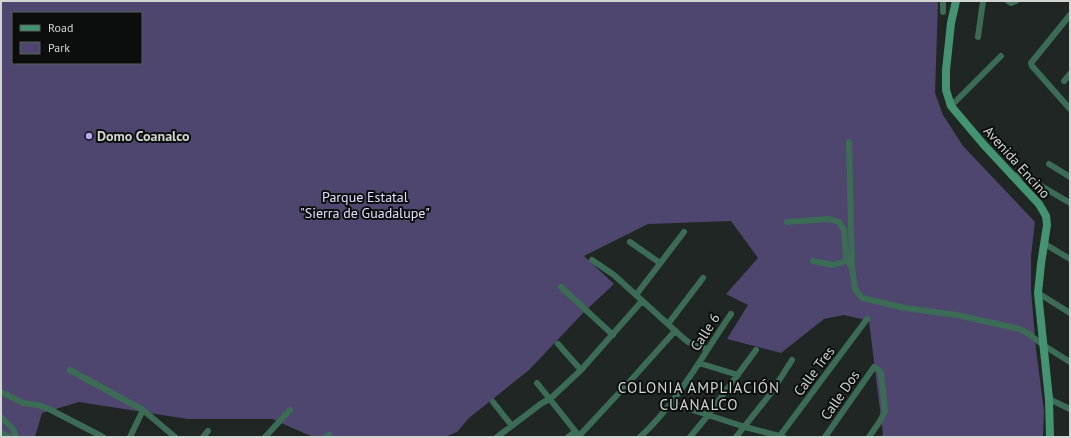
<svg xmlns="http://www.w3.org/2000/svg" width="1071" height="438" font-family="'PT Sans',sans-serif">
<style>
.green{fill:#4e466f;fill-rule:evenodd}
.lines{fill:none;stroke-linecap:round;stroke-linejoin:round}
.minor{stroke:#3c6b56;stroke-width:6}
.secondary{stroke:#449472;stroke-width:8}
.poi-dot{fill:#b9abf7;stroke:#0b0e0d;stroke-width:1.5}
.labels{text-anchor:middle;stroke-width:4;stroke-linejoin:round;paint-order:stroke}
.poi-label{font-size:14px;font-weight:bold;fill:#d1d6d3;stroke:#0b0e0d;text-anchor:start}
.street-label{font-size:14px;fill:#d1d6d3;stroke:#0b0e0d}
.park-label{font-size:14px;fill:#e3defe;stroke:#0b0e0d}
.neighbourhood-label{font-size:15px;letter-spacing:1px;fill:#d1d6d3;stroke:#0b0e0d}
</style>
<rect width="100%" height="100%" fill="#1f2623"/>
<path class="green" d="M 1,1 L 938,1 L 935,93 L 943,115 L 963,146 L 1035,222 L 1031,256 L 1031,290 L 1036,349 L 1044,411 L 1043,437 L 881,437 L 883,434 L 869,321 L 844,315 L 824,319 L 781,353 L 727,339 L 748,305 L 726,294 L 758,258 L 731,221 L 648,224 L 584,256 L 614,284 L 584,312 L 529,370 L 469,418 L 457,432 L 445,437 L 313,437 L 272,419 L 188,419 L 79,402 L 42,413 L 35,437 L 1,437 ZM 13,13 L 141,13 L 141,63 L 13,63 Z"/>
<g class="lines">
<path class="minor" d="M 1008,1 L 1011,3 L 1016,1
M 943,12 L 943,1
M 1070,15 L 1031,63 L 1032,66 L 1070,109
M 978,37 L 983,1
M 1064,81 L 1070,74
M 951,106 L 1001,56
M 849,142 L 852,268 L 855,289 L 862,298 L 905,308 L 957,315 L 1020,329 L 1029,334 L 1043,345 L 1070,362
M 1049,164 L 1070,177
M 1011,176 L 1019,175 L 1026,177 L 1070,203
M 787,222 L 829,219 L 839,222 L 844,230 L 846,258 L 852,268
M 630,242 L 660,263
M 1045,244 L 1070,259
M 592,260 L 614,275 L 681,336 L 688,342 L 707,349
M 813,261 L 833,265 L 846,261
M 561,287 L 613,335
M 1038,293 L 1070,313
M 636,295 L 684,232
M 668,324 L 703,278
M 558,344 L 581,370
M 699,363 L 738,375
M 70,370 L 143,410 L 175,437
M 537,383 L 580,437
M 1,392 L 23,403 L 38,405 L 49,409 L 103,437
M 1049,399 L 1070,409
M 493,402 L 512,426
M 671,403 L 745,427 L 783,437
M 1,417 L 13,429 L 16,437
M 1,433 L 9,437
M 579,436 L 631,380 L 675,331
M 130,437 L 143,410
M 203,437 L 208,431
M 265,437 L 290,410
M 326,437 L 329,435
M 497,437 L 542,403 L 550,399 L 581,370 L 642,301
M 568,437 L 575,432
M 640,437 C 678,402 702,356 731,314
M 690,437 L 705,419 L 756,350
M 736,437 L 771,393 L 792,360
M 779,437 L 867,319
M 825,437 L 874,367 L 880,371 L 881,373 L 885,411 L 880,421 L 869,437"/>
<path class="secondary" d="M 956,1 L 951,23 L 946,70 L 946,90 L 951,106 L 984,145 L 1039,204 L 1046,216 L 1047,225 L 1041,264 L 1038,293 L 1049,399 L 1050,437"/>
</g>
<circle class="poi-dot" cx="89" cy="136" r="4"/>
<g class="labels">
<g class="poi-label">
<text x="97" y="141">Domo Coanalco</text>
</g>
<g class="street-label">
<text transform="translate(1017 162) rotate(48)" y="5">Avenida Encino</text>
<text transform="translate(705 332) rotate(-57)" y="5">Calle 6</text>
<text transform="translate(814 371) rotate(-53)" y="5">Calle Tres</text>
<text transform="translate(840 395) rotate(-55)" y="5">Calle Dos</text>
</g>
<g class="park-label">
<text x="365" y="202">Parque Estatal<tspan x="365" dy="16">"Sierra de Guadalupe"</tspan></text>
</g>
<g class="neighbourhood-label">
<text x="699" y="393">COLONIA AMPLIACIÓN<tspan x="699" dy="17">CUANALCO</tspan></text>
</g>
</g>
<rect width="1071" height="438" fill="none" stroke="#d1d6d3" stroke-width="4"/>
<rect x="12" y="12" width="130" height="52" fill="#0b0e0d" stroke="#5a5e5c"/>
<rect x="20" y="25" width="20" height="6" fill="#449472" stroke="#5a5e5c"/>
<text x="48" y="32" font-size="12" fill="#d1d6d3">Road</text>
<rect x="20" y="42" width="20" height="12" fill="#4e466f" stroke="#5a5e5c"/>
<text x="48" y="52" font-size="12" fill="#d1d6d3">Park</text>
</svg>
